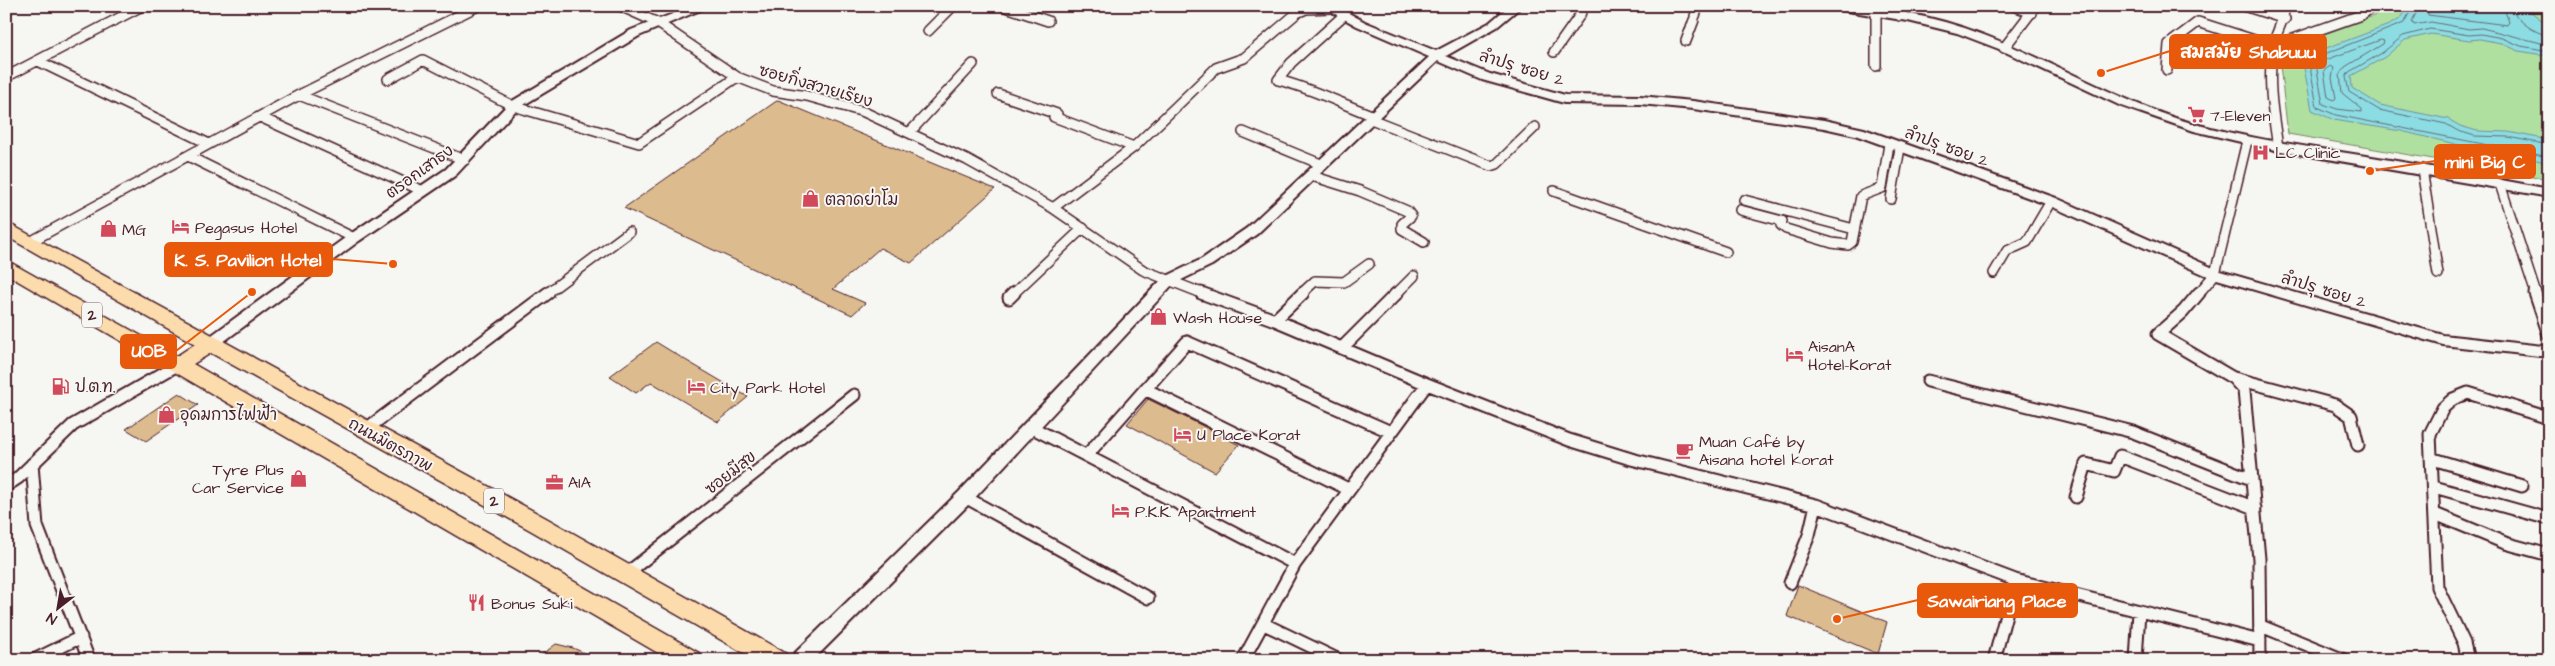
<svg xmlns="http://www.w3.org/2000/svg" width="2555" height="666" font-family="'Architects Daughter','Playpen Sans Thai',sans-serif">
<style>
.green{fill:#b0e0a0;stroke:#7d8066}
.water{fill:#8cdde3;stroke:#729199}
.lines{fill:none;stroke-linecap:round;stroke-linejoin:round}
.shore{stroke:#646b75;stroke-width:1}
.building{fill:#dcbb8e;stroke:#4a1f2b}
.street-far1-casing{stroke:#4a1f2b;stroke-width:12}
.street-casing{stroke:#4a1f2b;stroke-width:15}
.secondary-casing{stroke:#4a1f2b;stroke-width:4}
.highway-casing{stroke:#4a1f2b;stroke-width:3}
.street-far1{stroke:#f6f6f2;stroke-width:9}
.street{stroke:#f6f6f2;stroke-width:11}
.secondary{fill:#f6f6f2;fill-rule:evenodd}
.highway{fill:#fcdcac;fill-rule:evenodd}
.labels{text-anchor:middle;stroke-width:4;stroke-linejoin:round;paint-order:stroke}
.shield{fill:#f6f6f2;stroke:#7e6067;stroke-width:1}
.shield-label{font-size:15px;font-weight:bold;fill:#4a1f2b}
.street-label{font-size:16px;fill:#4a1f2b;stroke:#f6f6f2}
.poi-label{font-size:16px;fill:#4a1f2b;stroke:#f6f6f2;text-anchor:start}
.leader{fill:none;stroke:#e8590c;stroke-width:2}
.callout-dot{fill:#e8590c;stroke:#f6f6f2;stroke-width:2}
.callout{fill:#e8590c;stroke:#e8590c;stroke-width:2}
.callout-label{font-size:18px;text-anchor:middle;font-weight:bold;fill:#fff}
</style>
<rect width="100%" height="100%" fill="#f6f6f2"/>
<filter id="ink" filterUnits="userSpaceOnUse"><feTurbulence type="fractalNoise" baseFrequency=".02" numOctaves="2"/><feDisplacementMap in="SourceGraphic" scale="10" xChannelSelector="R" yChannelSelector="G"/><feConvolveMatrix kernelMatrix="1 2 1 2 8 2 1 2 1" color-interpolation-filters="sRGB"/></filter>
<g filter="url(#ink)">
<path class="green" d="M 2382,6 L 2549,7 L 2549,179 L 2288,134 L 2278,48 L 2327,30 L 2374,16 Z"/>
<path class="water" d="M 2410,6 L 2516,6 L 2530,11 L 2549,26 L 2549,56 L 2519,51 L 2501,43 L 2480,39 L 2469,40 L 2431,34 L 2405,40 L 2385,57 L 2351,76 L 2352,88 L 2380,105 L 2448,119 L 2460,126 L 2477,131 L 2508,132 L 2549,140 L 2549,163 L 2507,153 L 2484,151 L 2401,131 L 2334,120 L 2312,110 L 2302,57 L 2389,25 L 2400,19 Z"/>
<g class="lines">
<path class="shore" d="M 2413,6 L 2404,23 L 2309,60 L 2317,107 L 2336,115 L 2549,157
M 2420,6 L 2412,21 L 2414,25 L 2431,22 L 2469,29 L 2482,28 L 2549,45
M 2427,6 L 2428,15 L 2507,25 L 2509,22 L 2503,6
M 2511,6 C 2516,21 2533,32 2549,36
M 2381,40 L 2384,41 L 2383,44 L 2345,67 L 2340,74 L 2342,93 L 2362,109 L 2362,112 L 2337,109 L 2323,104 L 2316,64 Z
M 2549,51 L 2521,46 L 2502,38 L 2481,34 L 2469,35 L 2430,29 L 2403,36 L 2382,53 L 2349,72 L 2346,77 L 2349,92 L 2379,110 L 2446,124 L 2458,131 L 2475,136 L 2508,137 L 2549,145
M 2331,66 L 2334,68 L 2332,78 L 2336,98 L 2334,100 L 2328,97 L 2324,71 Z"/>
</g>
<path class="building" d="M 778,100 L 995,189 L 911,263 L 880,248 L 833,289 L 865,303 L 852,315 L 624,208 Z
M 656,342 L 682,358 L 748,397 L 718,422 L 651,382 L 636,393 L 610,376 Z
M 179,393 L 198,405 L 146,441 L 126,429 Z
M 1148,399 L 1207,428 L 1239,445 L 1215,472 L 1127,424 Z
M 1798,585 L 1887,622 L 1878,654 L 1787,616 Z
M 556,644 L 573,648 L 600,660 L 535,660 Z"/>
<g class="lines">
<defs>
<path id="street-far1" d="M 620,6 L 658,23 L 737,77 L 773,91 L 807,96 L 864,112 L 967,160 L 1053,208 L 1143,270 L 1204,294
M 1003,6 L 1048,21
M 2014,6 L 2032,13
M 2244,6 L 2285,19
M 1876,12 L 1876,66
M 1343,16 L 1291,63 L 1278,80 C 1311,88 1342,104 1374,116
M 1695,16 L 1698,6
M 1900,16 L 1904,6
M 928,31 L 953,6
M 1686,41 L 1694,20
M 2004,48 L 2036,6
M 1554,52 L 1580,15 L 1583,6
M 38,61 L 209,144
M 2167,70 L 2169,44 L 2198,22 L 2273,46 L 2361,15 L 2374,6
M 6,77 L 142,6
M 388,79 L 423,60 L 513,106 L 639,143 L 737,77
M 998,94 L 1057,114
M 299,95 L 465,160
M 260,117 L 423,191
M 1054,117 L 1134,147
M 1371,119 L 1491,166 L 1497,164 L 1535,127
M 910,132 L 973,64
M 1243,132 L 1323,165
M 2278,147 C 2273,114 2267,80 2273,47 C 2275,32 2285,22 2284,6
M 188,156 L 354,238
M 2422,169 L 2438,274
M 1312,176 L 1360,191 L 1407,211 L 1411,216 L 1402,224 L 1402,229 L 1424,242
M 2500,184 L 2536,294
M 1554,191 L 1726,252
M 1891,199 L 1900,148
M 1744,200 L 1854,229
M 1053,208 L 1134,147 L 1216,68 L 1244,58 L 1297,13 L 1306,9 L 1331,8
M 1740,210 L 1782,221 L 1781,225 L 1786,229 L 1832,243 L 1848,245 L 1852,242 L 1861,196 L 1882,188 L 1889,144
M 30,242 L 299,95 L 478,6
M 1994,273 L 2007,251 L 2027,242 L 2051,201
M 546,294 L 629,232
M 1013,294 L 1083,228
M 1301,294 L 1315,281 L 1344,282 L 1369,264
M 1396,294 L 1414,276
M 2198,294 L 2215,274 L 2247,141"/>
<path id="street" d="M 1201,293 L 1275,320 L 1427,384 L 1569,440 L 1631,459 L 1816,505 L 2015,580 L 2260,641
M 2199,293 L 2183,312 L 2158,334 L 2233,378 L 2244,390 L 2259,559 L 2260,660
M 2535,293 L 2549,335
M 1009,298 L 1014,293
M 1275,320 L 1303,293
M 1343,347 L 1397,293
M 2234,378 L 2335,405 L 2351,416 L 2358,445
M 1928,381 L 2133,432 L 2251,479
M 1145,389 L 1348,489
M 1031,427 L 1295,564
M 365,430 L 548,293
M 1087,455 L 1187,342 L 1391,432
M 2433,459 L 2522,486
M 32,464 L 37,526 L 89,660
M 6,486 L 18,478 L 73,425 L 179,364
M 2434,487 L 2549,519
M 965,497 L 1148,598
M 2076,497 L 2086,464 L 2114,471 L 2120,456 L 2255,508
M 2435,514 L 2505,543 L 2549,555
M 626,574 L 854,395
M 1790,583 L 1809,535 L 1816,505
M 1264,624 L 1339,660
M 2261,626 L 2344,660
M 34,660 L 81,637
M 1243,660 L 1295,564 L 1427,384
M 1994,660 L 2015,580
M 2136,660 L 2139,611
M 2468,660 L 2464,643 L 2437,587 L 2430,434 L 2443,408 L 2453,399 L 2468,393 L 2549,418"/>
<path id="secondary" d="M 693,6 L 710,6 L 639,36 L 517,109 L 456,175 L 359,241 L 215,348 L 205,348 L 202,344 L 205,340 L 349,235 L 446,169 L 509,103 L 631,30 Z
M 1321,6 L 1336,6 L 1365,22 L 1436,51 L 1489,23 L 1509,6 L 1522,6 L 1497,27 L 1446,56 L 1490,74 L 1565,95 L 1640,96 L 1693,101 L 1824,120 L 1864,129 L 2056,198 L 2220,271 L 2443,335 L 2543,346 L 2549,345 L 2549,357 L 2443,345 L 2210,277 L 2046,204 L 1855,135 L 1824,128 L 1693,109 L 1640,104 L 1564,103 L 1482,80 L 1438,61 L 1257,234 L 1212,265 L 1173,284 L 971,502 L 813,660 L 792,660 L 794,654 L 959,492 L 1163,278 L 1202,259 L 1247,228 L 1429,57 L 1357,26 Z
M 1829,6 C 1882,6 1935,16 1984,35 C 2050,60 2111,97 2178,119 C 2243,139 2311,147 2378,158 C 2435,167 2492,178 2549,189 L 2549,197 L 2275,150 L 2194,131 L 2119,105 L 1999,49 L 1957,33 L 1908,21 L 1835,9 Z"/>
<path id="highway" d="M 6,222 L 546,518 L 785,653 L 788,660 L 756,660 L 530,530 L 211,353 L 193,364 L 699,653 L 702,660 L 670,660 L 6,274 L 6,260 L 177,356 L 195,344 L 6,236 Z"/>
</defs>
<use href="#street-far1" class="street-far1-casing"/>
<use href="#street" class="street-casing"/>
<use href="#secondary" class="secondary-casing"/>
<use href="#highway" class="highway-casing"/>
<use href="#street-far1" class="street-far1"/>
<use href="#street" class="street"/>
<use href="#secondary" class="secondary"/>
<use href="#highway" class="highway"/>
</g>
</g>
<defs>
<symbol id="supermarket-bare" viewBox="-9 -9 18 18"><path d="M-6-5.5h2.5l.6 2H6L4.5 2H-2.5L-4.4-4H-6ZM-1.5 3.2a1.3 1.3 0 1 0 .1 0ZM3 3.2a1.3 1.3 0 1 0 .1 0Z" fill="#d1495b" stroke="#f6f6f2" stroke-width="2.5" paint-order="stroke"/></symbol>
<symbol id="hospital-bare" viewBox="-9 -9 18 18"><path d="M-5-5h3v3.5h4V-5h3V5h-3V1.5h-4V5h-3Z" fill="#d1495b" stroke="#f6f6f2" stroke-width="2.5" paint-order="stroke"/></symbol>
<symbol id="shop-bare" viewBox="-9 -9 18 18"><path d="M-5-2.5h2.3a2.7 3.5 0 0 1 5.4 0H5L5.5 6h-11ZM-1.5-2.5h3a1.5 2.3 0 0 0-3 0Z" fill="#d1495b" stroke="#f6f6f2" stroke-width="2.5" paint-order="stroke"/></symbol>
<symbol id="hotel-bare" viewBox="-9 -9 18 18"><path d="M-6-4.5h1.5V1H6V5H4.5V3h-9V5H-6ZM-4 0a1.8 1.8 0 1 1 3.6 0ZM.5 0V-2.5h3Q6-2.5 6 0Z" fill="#d1495b" stroke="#f6f6f2" stroke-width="2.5" paint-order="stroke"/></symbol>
<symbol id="fuel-bare" viewBox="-9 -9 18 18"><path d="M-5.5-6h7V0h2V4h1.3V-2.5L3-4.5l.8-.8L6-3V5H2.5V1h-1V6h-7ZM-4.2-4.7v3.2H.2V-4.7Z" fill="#d1495b" stroke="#f6f6f2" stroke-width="2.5" paint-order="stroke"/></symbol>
<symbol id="cafe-bare" viewBox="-9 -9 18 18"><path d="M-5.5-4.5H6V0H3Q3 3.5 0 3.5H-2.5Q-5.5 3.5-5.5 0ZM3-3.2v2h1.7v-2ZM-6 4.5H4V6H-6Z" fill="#d1495b" stroke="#f6f6f2" stroke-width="2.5" paint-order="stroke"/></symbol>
<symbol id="office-bare" viewBox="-9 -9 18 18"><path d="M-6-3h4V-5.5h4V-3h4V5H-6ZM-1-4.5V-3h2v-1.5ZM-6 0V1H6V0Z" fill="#d1495b" stroke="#f6f6f2" stroke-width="2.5" paint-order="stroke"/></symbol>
<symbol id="restaurant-bare" viewBox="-9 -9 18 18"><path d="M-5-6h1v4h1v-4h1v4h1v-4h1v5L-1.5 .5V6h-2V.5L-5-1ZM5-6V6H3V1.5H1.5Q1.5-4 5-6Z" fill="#d1495b" stroke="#f6f6f2" stroke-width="2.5" paint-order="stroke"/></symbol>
</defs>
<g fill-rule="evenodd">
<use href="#supermarket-bare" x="2184" y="102" width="25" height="25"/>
<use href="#hospital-bare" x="2248" y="140" width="25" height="25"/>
<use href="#shop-bare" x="798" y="186" width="25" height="25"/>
<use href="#hotel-bare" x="168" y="214" width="25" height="25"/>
<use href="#shop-bare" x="96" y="216" width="25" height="25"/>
<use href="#shop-bare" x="1146" y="304" width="25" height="25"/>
<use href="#hotel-bare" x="1782" y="342" width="25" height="25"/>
<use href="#fuel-bare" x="48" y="374" width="25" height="25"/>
<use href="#hotel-bare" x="684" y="374" width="25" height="25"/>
<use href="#shop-bare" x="154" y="402" width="25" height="25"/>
<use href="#hotel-bare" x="1170" y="422" width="25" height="25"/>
<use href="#cafe-bare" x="1672" y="438" width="25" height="25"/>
<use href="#shop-bare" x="286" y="466" width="25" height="25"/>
<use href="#office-bare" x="542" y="470" width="25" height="25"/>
<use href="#hotel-bare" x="1108" y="498" width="25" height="25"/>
<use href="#restaurant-bare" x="464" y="590" width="25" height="25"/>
</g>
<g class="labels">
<g class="shield">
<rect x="82" y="302.5" width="20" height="25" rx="4"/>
<rect x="484" y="488.5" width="20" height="25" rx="4"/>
</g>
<g class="shield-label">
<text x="92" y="320">2</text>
<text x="494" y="506">2</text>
</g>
<g class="street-label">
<text transform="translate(1522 67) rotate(17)" y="6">ลำปรุ ซอย 2</text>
<text transform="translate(816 85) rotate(16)" y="6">ซอยกิ่งสวายเรียง</text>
<text transform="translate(1947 146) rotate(20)" y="6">ลำปรุ ซอย 2</text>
<text transform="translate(419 171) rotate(-36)" y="6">ตรอกเสาธง</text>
<text transform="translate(2324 289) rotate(17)" y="6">ลำปรุ ซอย 2</text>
<text transform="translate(391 444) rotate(29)" y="6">ถนนมิตรภาพ</text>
<text transform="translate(730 472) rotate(-38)" y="6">ซอยมีสุข</text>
</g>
<g class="poi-label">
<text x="2210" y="121">7-Eleven</text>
<text x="2275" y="158">LC Clinic</text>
<text x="825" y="205">ตลาดย่าโม</text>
<text x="195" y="233">Pegasus Hotel</text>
<text x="122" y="235">MG</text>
<text x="1173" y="323">Wash House</text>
<text x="1808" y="352">AisanA<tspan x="1808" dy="18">Hotel-Korat</tspan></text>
<text x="75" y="392">ป.ต.ท.</text>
<text x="710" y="393">City Park Hotel</text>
<text x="180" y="420">อุดมการไฟฟ้า</text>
<text x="1197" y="440">U Place Korat</text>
<text x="1699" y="447">Muan Café by<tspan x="1699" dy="18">Aisana hotel korat</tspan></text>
<text x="284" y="475" text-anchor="end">Tyre Plus<tspan x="284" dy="18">Car Service</tspan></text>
<text x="568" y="488">AIA</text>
<text x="1135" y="517">P.K.K. Apartment</text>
<text x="491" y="609">Bonus Suki</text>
</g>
</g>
<path class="leader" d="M2101 73L2170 51M2370 171L2435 161M393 264L332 259M252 292L176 351M1837 619L1918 600"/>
<g class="callout-dot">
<circle cx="2101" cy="73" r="5"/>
<circle cx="2370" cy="171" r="5"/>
<circle cx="393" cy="264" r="5"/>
<circle cx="252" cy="292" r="5"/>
<circle cx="1837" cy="619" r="5"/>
</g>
<g class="callout">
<rect x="2170" y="35" width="156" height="33" rx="5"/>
<rect x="2435" y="145" width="100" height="33" rx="5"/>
<rect x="165" y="243" width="167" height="33" rx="5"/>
<rect x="121" y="335" width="55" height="33" rx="5"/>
<rect x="1918" y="584" width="159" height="33" rx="5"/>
</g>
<g class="callout-label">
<text x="2248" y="58">สมสมัย Shabuuu</text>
<text x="2485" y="168">mini Big C</text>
<text x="248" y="266">K. S. Pavilion Hotel</text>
<text x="149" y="357">UOB</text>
<text x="1997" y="607">Sawairiang Place</text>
</g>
<rect width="2555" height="666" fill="none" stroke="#f6f6f2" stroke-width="25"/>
<rect x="12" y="12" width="2530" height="641" fill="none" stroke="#4a1f2b" stroke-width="2" filter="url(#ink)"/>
<g transform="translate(58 608) rotate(211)" stroke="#f6f6f2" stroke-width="4" paint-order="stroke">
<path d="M0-4L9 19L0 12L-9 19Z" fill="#4a1f2b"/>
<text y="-8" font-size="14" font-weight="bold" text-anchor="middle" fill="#4a1f2b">N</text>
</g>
</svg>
